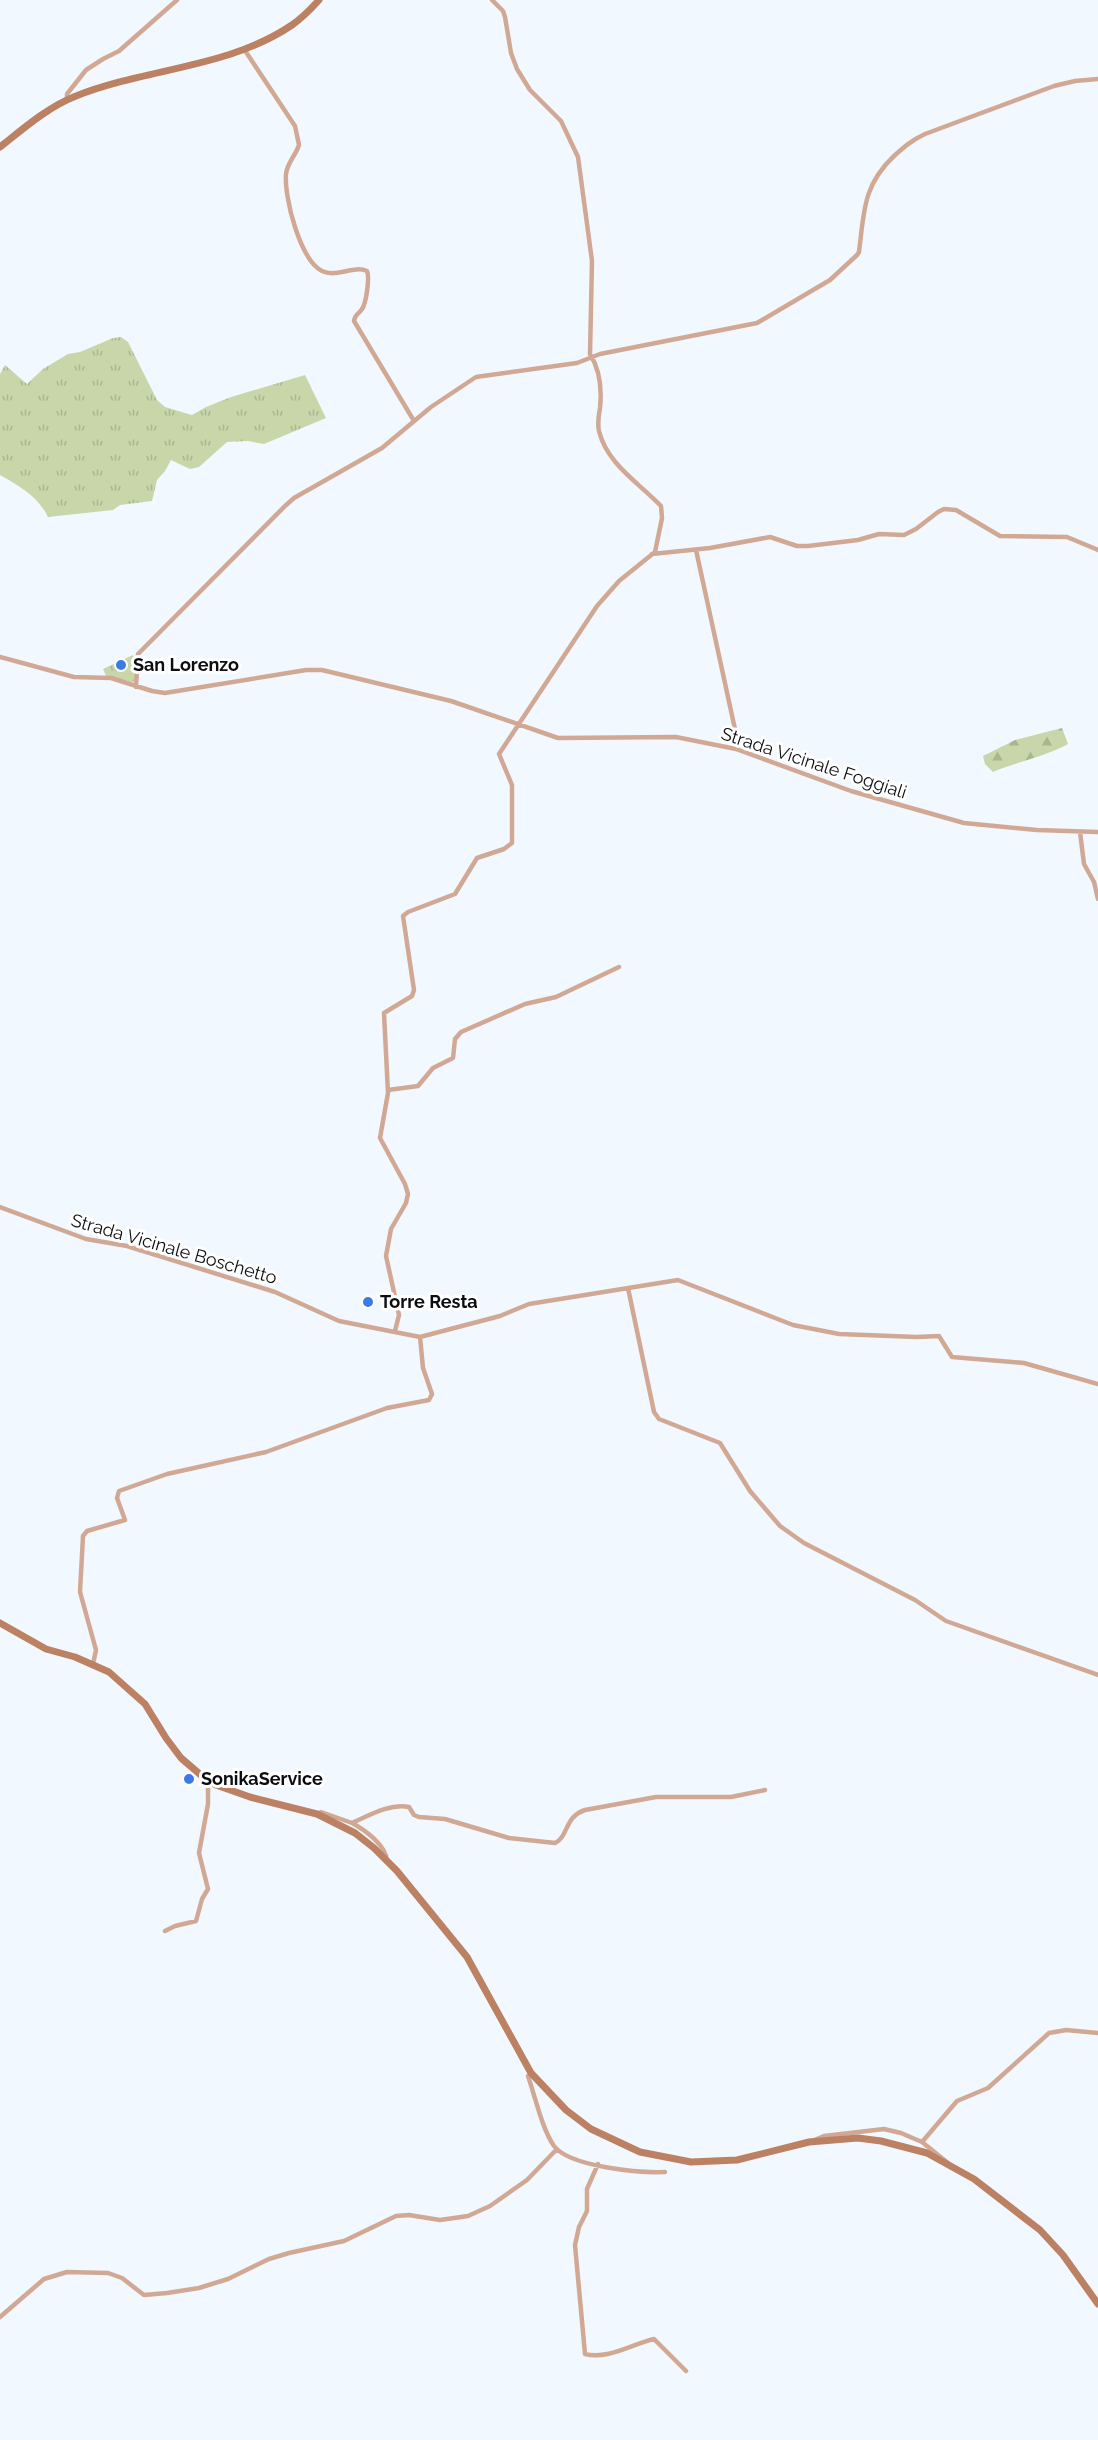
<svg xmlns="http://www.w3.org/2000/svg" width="1098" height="2440" font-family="Raleway,sans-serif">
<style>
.grass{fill:url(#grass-tufts)}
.forest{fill:url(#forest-firs)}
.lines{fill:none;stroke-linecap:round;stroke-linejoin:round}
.minor{stroke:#d1a894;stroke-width:4.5}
.secondary{stroke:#bc8163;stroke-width:7}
.poi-dot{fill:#3d7ae9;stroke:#fff;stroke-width:2}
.labels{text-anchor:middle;stroke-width:6;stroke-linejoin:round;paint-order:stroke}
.poi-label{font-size:18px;font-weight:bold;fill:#0b0d10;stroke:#fff;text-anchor:start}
.street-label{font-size:18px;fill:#0b0d10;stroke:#fff}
</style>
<defs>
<pattern id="grass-tufts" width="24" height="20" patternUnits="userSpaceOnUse" patternTransform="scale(1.5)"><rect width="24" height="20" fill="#c8d6aa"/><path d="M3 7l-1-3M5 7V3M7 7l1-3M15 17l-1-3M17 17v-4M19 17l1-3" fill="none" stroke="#aab691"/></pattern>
<pattern id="forest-firs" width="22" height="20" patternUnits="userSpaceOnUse" patternTransform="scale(1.5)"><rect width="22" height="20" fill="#c8d6aa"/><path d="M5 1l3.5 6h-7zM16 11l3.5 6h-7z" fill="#aab691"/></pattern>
</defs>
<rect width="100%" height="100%" fill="#f2f8ff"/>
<path class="grass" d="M 121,337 L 128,342 L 157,400 L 165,407 L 192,415 L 206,407 L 231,397 L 305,375 L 326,418 L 264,444 L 248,441 L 227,442 L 199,467 L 190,469 L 171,460 L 165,471 L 157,480 L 152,501 L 120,505 L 113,510 L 48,517 C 38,496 19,486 0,475 L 0,374 L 5,365 L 27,384 L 43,369 L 68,354 L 80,352 L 113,338 Z
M 133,655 L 136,678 L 133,682 L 106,676 L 103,669 Z"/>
<path class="forest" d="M 1062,728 L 1068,744 C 1047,756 1016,762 993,772 L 985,764 L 983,756 L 1015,740 Z"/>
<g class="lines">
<path class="minor" d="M 244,49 L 295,126 L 299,145 C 296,155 287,163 286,174 C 284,197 300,260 322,271 C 337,278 353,265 367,271 C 370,277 366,304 362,309 C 358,315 355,314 354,321 L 414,421
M 67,100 L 67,94 L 86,70 L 103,59 L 119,51 L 177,0
M 696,550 L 738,743 L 736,749
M 652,554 L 710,548 L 770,537 L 797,546 L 808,546 L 858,540 L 879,534 L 904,535 L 916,529 L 938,512 L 944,509 L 956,510 L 1000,536 L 1067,537 L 1098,550
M 0,657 L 74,677 L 111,678 L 152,691 L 165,693 L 306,670 L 322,670 L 451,701 L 558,738 L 676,737 L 736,749 L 851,791 L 964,823 L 1037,830 L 1098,832
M 136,687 L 138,654 L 285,506 L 294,498 L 382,448 L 431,407 L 476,377 L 577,363 L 600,354 L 757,323 L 830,280 L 857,255 L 859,252 C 864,212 863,185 894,156 C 904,147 912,140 925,134 L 1054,86 L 1075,81 L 1098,79
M 1080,832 L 1084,864 L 1094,882 L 1098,899
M 388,1090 L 418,1086 L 433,1068 L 453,1058 L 455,1039 L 461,1032 L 525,1004 L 556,997 L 619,967
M 0,1207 L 86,1239 L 127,1246 L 275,1292 L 339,1321 L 420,1337 L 500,1316 L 529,1304 L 678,1280 L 793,1325 L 839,1334 L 917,1337 L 939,1336 L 952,1357 L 1024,1363 L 1098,1384
M 628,1288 L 654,1412 L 659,1419 L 720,1443 L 750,1491 L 780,1526 L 804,1543 L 915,1600 L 946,1621 L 1098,1675
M 395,1331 L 399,1315 L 386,1256 L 391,1229 L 406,1203 L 408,1194 L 405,1184 L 380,1138 L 388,1093 L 384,1013 L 412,996 L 414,990 L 403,916 L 408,912 L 455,894 L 477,858 L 504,849 L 512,843 L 512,785 L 499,754 L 597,606 L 619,581 L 655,552 L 662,518 L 661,506 C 639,483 607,464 599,431 C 597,423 599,415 600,408 C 602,389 600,370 590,354 L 592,261 L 578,157 L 561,121 L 530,90 L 517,69 L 511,53 L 505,17 L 503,11 L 492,0
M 93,1664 L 96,1650 L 80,1592 L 83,1536 L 87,1531 L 125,1520 L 117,1498 L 119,1491 L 167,1474 L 266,1452 L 387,1408 L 429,1400 L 432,1394 L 423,1368 L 420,1337
M 317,1814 L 321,1812 L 352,1823
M 387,1861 C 386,1845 365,1830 352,1823 C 368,1816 390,1803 409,1807 L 414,1815 L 419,1817 L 445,1819 L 509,1838 L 555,1843 C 569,1836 564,1817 585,1810 L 656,1797 L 731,1797 L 765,1790
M 165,1931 L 175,1926 L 196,1921 L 202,1899 L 208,1889 L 199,1853 L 208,1804 L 208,1788
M 531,2073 L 528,2076 C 535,2096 542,2129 554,2146 C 570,2167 640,2173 665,2172
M 812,2141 L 824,2136 L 884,2129 L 901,2133 L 922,2142 L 948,2163
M 922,2142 L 957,2101 L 988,2088 L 1049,2033 L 1066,2030 L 1098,2033
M 598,2164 L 587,2189 L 587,2211 L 579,2227 L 575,2245 L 585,2354 C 608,2360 632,2344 654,2339 L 686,2371
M 0,2317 L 44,2279 L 67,2272 L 108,2273 L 122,2278 L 144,2295 L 167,2293 L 199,2288 L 228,2279 L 269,2259 L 289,2253 L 344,2241 L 396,2216 L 409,2215 L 440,2220 L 468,2216 L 490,2206 L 527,2180 L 557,2149"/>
<path class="secondary" d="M 0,147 C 24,128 48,107 76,96 C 146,68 229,68 292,25 C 302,18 311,9 319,0
M 0,1623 L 46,1649 L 75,1657 L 109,1672 L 145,1704 L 166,1738 L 181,1758 L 202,1776 L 216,1785 L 250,1797 L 317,1814 L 355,1833 L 374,1848 L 397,1871 L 467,1957 L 531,2073 L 566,2110 L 591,2129 L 640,2152 L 691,2162 L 737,2160 L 809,2142 L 858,2138 L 881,2141 L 927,2153 L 974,2179 L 1040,2230 L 1063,2255 L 1098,2304"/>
</g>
<g class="poi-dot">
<circle cx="121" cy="665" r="6"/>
<circle cx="368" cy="1302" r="6"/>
<circle cx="189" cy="1779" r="6"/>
</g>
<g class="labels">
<g class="poi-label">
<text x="133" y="671">San Lorenzo</text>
<text x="380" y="1308">Torre Resta</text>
<text x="201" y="1785">SonikaService</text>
</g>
<g class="street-label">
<text transform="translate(814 763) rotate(18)" y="6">Strada Vicinale Foggiali</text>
<text transform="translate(174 1249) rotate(16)" y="6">Strada Vicinale Boschetto</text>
</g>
</g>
</svg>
